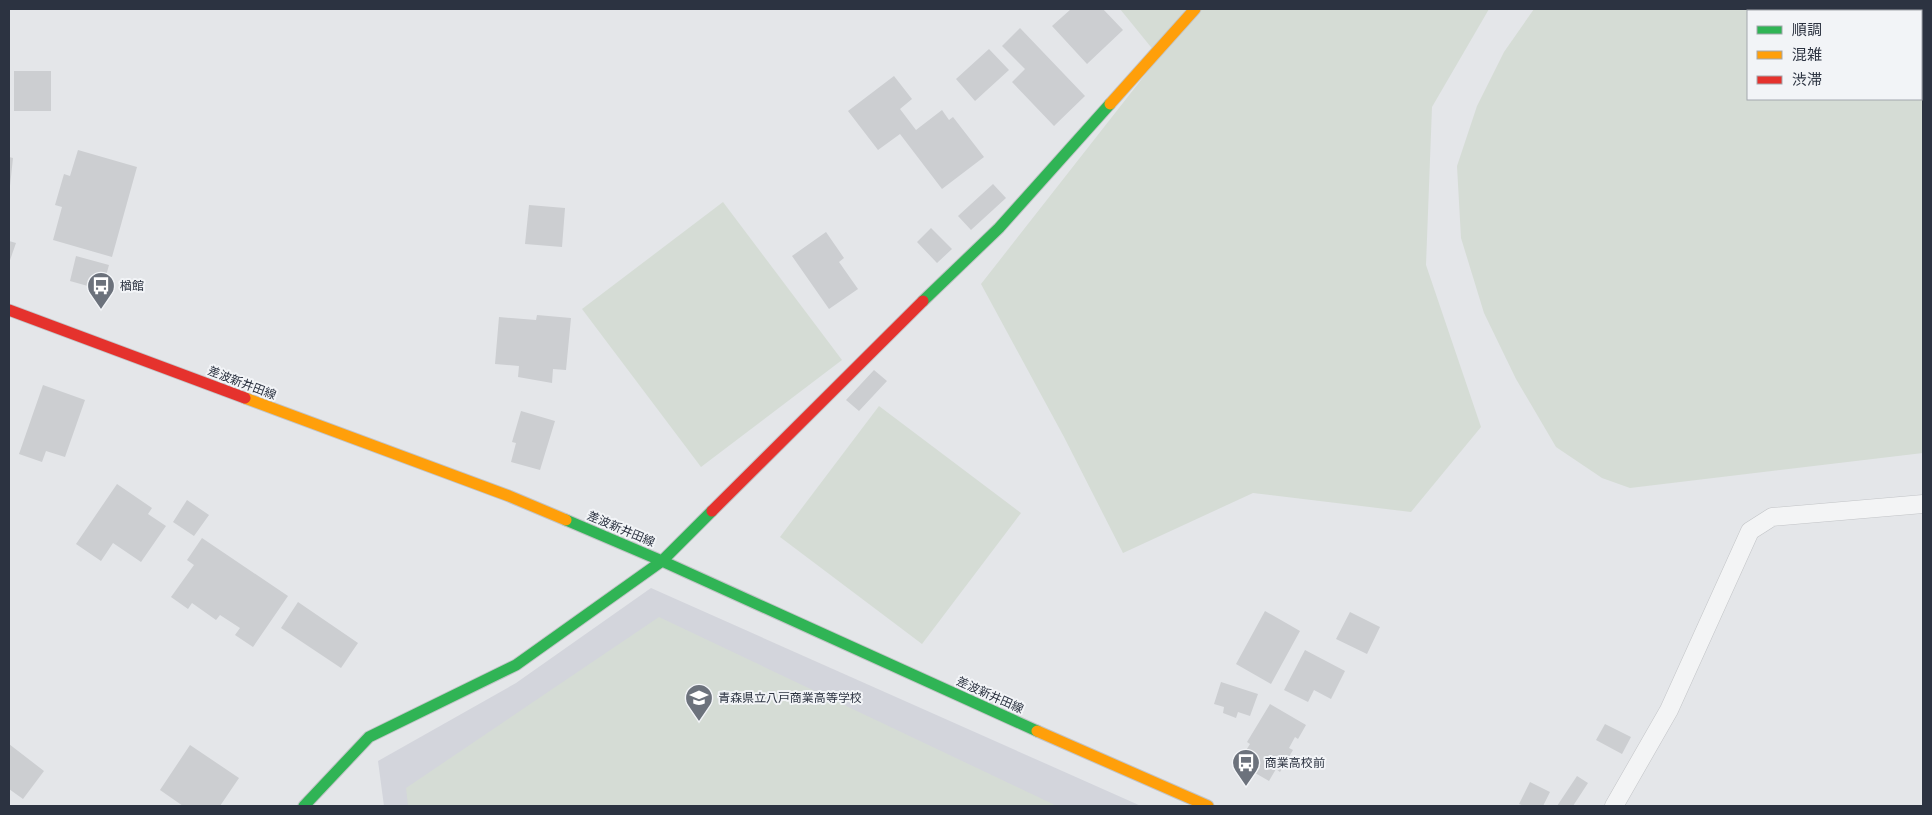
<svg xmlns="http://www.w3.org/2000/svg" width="1932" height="815" font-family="Barlow,'Noto Sans JP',sans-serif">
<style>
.built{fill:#d3d5dc}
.green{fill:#d5dcd5;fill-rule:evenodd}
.building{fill:#ccced1}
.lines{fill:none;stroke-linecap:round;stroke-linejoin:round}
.lane-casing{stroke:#c2c4c7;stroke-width:19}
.fast-casing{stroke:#c2c4c7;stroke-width:13}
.slow-casing{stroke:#c2c4c7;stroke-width:13}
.jam-casing{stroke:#c2c4c7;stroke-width:13}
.lane{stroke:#f3f4f5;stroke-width:18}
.fast{stroke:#30b455;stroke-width:11}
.slow{stroke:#ff9f0a;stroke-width:11}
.jam{stroke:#e5322d;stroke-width:11}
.labels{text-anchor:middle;stroke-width:4;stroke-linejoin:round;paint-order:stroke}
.poi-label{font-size:12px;fill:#2c3341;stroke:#f2f4f7;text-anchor:start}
.street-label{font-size:12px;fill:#2c3341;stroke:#f2f4f7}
</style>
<rect width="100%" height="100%" fill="#e4e6e9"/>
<path class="built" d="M 651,588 L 1141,806 L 384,806 L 378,761 L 516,683 Z"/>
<path class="green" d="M 1120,9 L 1489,9 L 1432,107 L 1426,265 L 1481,427 L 1411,512 L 1253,493 L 1123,553 L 1064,437 L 981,284 L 1159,57 Z
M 1534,9 L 1923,9 L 1923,453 L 1630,488 L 1602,478 L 1556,447 L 1516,379 L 1484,313 L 1461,238 L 1457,166 L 1477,106 L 1504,52 ZM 1748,11 L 1921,11 L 1921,99 L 1748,99 Z
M 723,202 L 842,360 L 701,467 L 582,309 Z
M 879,406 L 1021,513 L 922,644 L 780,537 Z
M 659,617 L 1057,806 L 408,806 L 406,788 Z"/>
<path class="building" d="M 1071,9 L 1103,9 L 1123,30 L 1087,64 L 1052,26 Z
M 1020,28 L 1085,96 L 1054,126 L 1012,82 L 1025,69 L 1002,46 Z
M 989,49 L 1009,70 L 975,101 L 956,79 Z
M 14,71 L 51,71 L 51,111 L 14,111 Z
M 894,76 L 912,99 L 900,109 L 916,130 L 942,110 L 949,120 L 953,117 L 984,157 L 942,189 L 900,134 L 878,150 L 848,111 Z
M 78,150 L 137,167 L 112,257 L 53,240 L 62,207 L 55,205 L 64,174 L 70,176 Z
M 9,157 L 13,158 L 10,186 L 9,186 Z
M 993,184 L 1006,198 L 971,230 L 958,216 Z
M 529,205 L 565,208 L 562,247 L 525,244 Z
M 931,228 L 952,249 L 937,263 L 917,242 Z
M 826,232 L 844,258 L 839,262 L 858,289 L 829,309 L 792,256 Z
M 9,241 L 16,243 L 9,263 Z
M 76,256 L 109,265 L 102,290 L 70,281 Z
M 537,315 L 571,318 L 566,370 L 553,369 L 552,383 L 518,377 L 519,366 L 495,364 L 499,317 L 536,320 Z
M 874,370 L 887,381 L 859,411 L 846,400 Z
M 43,385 L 85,400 L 65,457 L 46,451 L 42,462 L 19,454 Z
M 521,411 L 555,421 L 540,470 L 511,462 L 516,443 L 512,442 Z
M 117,484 L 152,508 L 148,514 L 166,526 L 141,562 L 113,543 L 101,561 L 76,544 Z
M 187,500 L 209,515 L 194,536 L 173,522 Z
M 202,538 L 288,596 L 253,647 L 235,635 L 240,628 L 220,615 L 216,620 L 192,603 L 188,609 L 171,597 L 194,565 L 187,560 Z
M 298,602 L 358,643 L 341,668 L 281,628 Z
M 1265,611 L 1300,631 L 1271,684 L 1236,664 Z
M 1350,612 L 1380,627 L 1367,654 L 1336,639 Z
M 1305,650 L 1345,671 L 1331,699 L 1314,690 L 1308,702 L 1284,690 Z
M 1221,682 L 1258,694 L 1250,716 L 1238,712 L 1236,718 L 1223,713 L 1224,707 L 1214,704 Z
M 1270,704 L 1306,725 L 1298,739 L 1295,737 L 1289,748 L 1293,750 L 1280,772 L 1276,769 L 1269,781 L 1238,763 L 1250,744 L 1247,742 Z
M 1605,724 L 1631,737 L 1622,754 L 1596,740 Z
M 9,744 L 44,771 L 23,799 L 9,789 Z
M 190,745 L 239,778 L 220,806 L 183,806 L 160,790 Z
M 1577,776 L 1588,783 L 1573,806 L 1557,806 Z
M 1530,782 L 1550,792 L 1543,806 L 1524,806 L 1519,804 Z"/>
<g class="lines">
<defs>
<path id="lane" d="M 1614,806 L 1669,710 L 1750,531 L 1772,517 L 1923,504"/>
<path id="fast" d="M 923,301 L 999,228 L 1110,104
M 566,520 L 662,561 L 1037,731
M 304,806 L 369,737 L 516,665 L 662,561 L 712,511"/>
<path id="slow" d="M 1110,104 L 1195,9
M 245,398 L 509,496 L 566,520
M 1037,731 L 1208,806"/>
<path id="jam" d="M 9,310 L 245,398
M 712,511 L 923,301"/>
</defs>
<use href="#lane" class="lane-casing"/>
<use href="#fast" class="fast-casing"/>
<use href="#slow" class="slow-casing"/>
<use href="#jam" class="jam-casing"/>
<use href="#lane" class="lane"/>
<use href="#fast" class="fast"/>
<use href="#slow" class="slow"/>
<use href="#jam" class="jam"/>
</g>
<defs>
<symbol id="bus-pin" viewBox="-11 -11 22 30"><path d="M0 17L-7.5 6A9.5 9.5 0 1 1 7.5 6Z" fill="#6c727c" stroke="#f2f4f7"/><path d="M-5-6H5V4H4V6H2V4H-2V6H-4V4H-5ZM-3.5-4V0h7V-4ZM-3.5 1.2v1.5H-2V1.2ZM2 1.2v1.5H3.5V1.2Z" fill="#fff"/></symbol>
<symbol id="school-pin" viewBox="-11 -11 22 30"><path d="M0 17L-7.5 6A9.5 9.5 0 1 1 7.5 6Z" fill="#6c727c" stroke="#f2f4f7"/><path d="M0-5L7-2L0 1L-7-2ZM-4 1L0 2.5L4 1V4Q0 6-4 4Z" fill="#fff"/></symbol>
</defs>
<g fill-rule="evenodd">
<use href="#bus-pin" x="85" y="270" width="32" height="43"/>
<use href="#school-pin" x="683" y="682" width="32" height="43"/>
<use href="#bus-pin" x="1230" y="747" width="32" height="43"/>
</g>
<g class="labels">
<g class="poi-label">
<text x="120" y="290">楢館</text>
<text x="718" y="702">青森県立八戸商業高等学校</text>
<text x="1265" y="767">商業高校前</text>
</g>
<g class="street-label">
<text transform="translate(242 383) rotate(21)" y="4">差波新井田線</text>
<text transform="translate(621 529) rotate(23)" y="4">差波新井田線</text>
<text transform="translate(990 695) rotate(24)" y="4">差波新井田線</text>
</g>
</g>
<rect width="1932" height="815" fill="none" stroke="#2c3341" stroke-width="20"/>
<rect x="1747" y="10" width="175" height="90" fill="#f2f4f7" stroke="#a3a7ae"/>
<rect x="1757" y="26" width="25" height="8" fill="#30b455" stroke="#a3a7ae"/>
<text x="1792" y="35" font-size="15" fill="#2c3341">順調</text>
<rect x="1757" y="51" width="25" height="8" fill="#ff9f0a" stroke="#a3a7ae"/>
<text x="1792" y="60" font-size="15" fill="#2c3341">混雑</text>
<rect x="1757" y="76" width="25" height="8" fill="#e5322d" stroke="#a3a7ae"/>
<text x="1792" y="85" font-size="15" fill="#2c3341">渋滞</text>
</svg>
